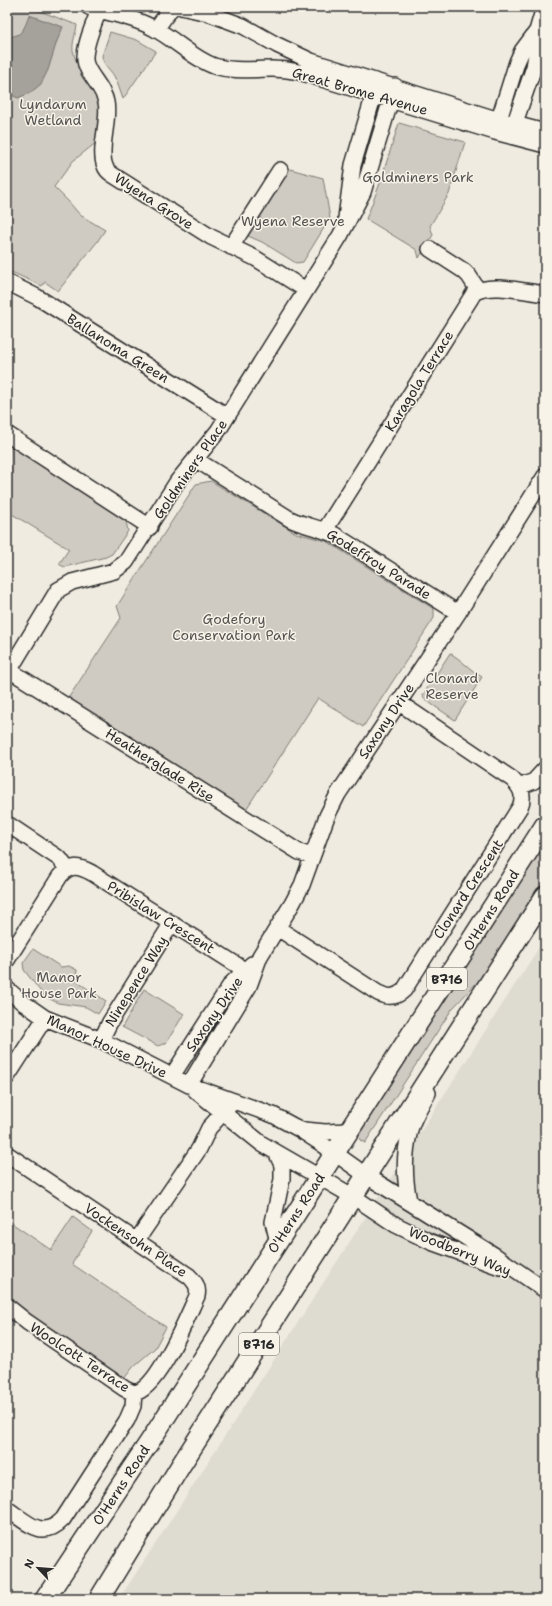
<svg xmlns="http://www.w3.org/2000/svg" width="552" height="1606" font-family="'Shantell Sans',sans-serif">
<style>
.built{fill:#dedbd1}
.green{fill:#cfcbc2;stroke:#7d7b76}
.water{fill:#a4a29a;stroke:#74726e}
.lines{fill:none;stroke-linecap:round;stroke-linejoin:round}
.minor-casing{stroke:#2b2b2b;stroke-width:18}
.major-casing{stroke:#2b2b2b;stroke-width:22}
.minor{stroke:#f7f3e8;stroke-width:15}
.major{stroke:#f7f3e8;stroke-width:19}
.labels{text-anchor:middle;stroke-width:3;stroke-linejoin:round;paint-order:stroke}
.shield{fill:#f7f3e8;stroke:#686764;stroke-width:1}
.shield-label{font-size:13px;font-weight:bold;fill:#2b2b2b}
.street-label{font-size:14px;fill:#2b2b2b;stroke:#f7f3e8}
.park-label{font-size:14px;fill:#545351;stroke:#f7f3e8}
</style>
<rect width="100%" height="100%" fill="#efebe0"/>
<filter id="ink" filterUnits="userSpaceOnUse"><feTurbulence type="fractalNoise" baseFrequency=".025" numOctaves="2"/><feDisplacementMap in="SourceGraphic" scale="8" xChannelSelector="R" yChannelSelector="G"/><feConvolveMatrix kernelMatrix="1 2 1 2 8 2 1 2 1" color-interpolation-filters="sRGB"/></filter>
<g filter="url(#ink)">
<path class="built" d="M 545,938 L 545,1599 L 119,1599 L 167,1526 Z"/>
<path class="green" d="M 7,7 L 29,7 L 77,25 C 76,33 72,43 73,50 C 76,70 93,82 99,102 C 102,114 98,129 97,142 L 73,161 L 54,187 L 69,202 L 80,215 L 105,230 L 97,242 L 58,291 L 45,282 L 42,286 L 7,270 Z
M 110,32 L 137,40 L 156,51 L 123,99 C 120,91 118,83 114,76 C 110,69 103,65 102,56 Z
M 399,123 L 465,142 L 449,194 L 430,226 L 433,235 L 419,258 L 417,250 L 366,219 L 379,186 Z
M 290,169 L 323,178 L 330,218 L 303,262 L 296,263 L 262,242 L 248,236 Z
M 7,443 L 126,521 L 128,531 L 112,554 L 106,557 L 64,567 L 59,564 L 69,549 L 7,511 Z
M 211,481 L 296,533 L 326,541 L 434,609 L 434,618 L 363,727 L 318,698 L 245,811 L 67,700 L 121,618 L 117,606 L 196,484 Z
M 450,653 C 462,660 470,670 482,677 L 455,720 L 424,699 L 423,695 Z
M 545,831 L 545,879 L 484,975 L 452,1009 L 365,1143 L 360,1140 L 357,1128 Z
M 33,949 L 61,967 L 69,966 L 77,970 L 76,981 L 106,1001 L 98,1014 L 86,1007 L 58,1003 L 44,996 L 24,970 L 23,963 Z
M 144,989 L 184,1014 L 166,1043 L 158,1046 L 122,1027 Z
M 73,1217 L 92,1231 L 72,1264 L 166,1327 L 155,1348 L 134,1366 L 123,1380 L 7,1299 L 7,1220 L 51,1250 Z"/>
<path class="water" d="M 29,15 L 63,27 L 57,41 L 48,70 L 41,84 L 30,93 L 18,98 L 7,93 L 7,36 C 22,38 25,27 29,15 Z"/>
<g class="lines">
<defs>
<path id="minor" d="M 89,7 C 111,14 134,17 155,29 C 176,40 192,58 214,66 C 234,72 252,69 272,69 C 281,69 290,70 299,72 L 495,132 L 545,145
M 100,7 C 95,22 84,44 85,60 C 86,74 103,85 106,102 C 110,121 98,150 105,166 C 106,170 110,173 113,175 L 211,237 L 255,258 L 306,290
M 181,7 L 208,13 L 243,26 L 277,45 L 311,61 L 499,120 L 545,132
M 156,29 L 172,7
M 496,129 L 517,62 L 522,51 L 537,31
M 511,134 L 534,67 L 536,55 L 537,31 L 544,7
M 346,218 L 353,165 L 377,84
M 231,247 L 280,170
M 430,249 L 464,271 L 469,276 L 478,290
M 7,282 L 37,297 L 227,416
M 7,434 L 150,527
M 195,459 L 290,519 C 305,526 321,528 335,535 L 458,613
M 325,530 L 474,293 C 489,282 527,292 545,294
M 9,670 L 299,852 L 312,856
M 7,674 L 58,590 L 72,582 L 114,571 L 126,562 L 177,482 L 218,431 L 340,236 L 363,192 L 395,86
M 519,787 L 534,781 L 545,769
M 9,825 L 60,859 L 67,869
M 279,929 L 378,993 C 388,998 396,998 404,990 L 520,807 C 525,795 521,788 512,779 L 398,702
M 7,960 L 60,876 C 70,864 79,866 92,873 L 237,965 L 252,977
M 7,989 L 22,1002 L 45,1018 L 101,1040 L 189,1085 L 273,1115 L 299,1129 L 319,1142 L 367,1176 L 494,1255 L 545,1290
M 101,1040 L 110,1022 L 172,923
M 172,1076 L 231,984 L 252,964
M 7,1077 L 45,1018
M 189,1085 L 249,986 L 260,956 L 292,904 L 302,885 L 327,816 L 338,794 L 458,613 L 545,476
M 196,1091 L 262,1144 L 354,1197 L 396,1225 L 431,1242 L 500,1267
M 304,1130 L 325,1132 L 348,1131
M 276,1152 L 282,1165 L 282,1179 L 273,1222 L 278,1242
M 7,1154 L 189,1276 C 195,1282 199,1287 197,1296 C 187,1317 158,1390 134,1393
M 409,1201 C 404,1177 404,1153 410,1130 C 413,1117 422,1104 428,1093
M 137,1240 L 199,1149 L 209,1128 L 230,1105
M 7,1306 L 27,1322 L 125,1389 L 134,1393
M 7,1509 C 27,1522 42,1541 63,1519 L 127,1420 L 133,1406 L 134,1393"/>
<path id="major" d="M 45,1599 L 156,1432 L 545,825
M 99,1599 L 181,1465 L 545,896"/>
</defs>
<use href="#minor" class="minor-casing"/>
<use href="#major" class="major-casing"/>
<use href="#minor" class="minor"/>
<use href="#major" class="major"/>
</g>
</g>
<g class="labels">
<g class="shield">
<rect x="427" y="968" width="40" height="22" rx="3"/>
<rect x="239" y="1333" width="40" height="22" rx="3"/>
</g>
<g class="shield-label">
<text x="447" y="984">B716</text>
<text x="259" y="1349">B716</text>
</g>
<g class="street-label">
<text transform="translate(360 91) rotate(16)" y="5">Great Brome Avenue</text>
<text transform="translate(154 201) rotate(33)" y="5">Wyena Grove</text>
<text transform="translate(118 348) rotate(32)" y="5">Ballanoma Green</text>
<text transform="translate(419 381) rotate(-58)" y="5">Karagola Terrace</text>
<text transform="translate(190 469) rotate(-55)" y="5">Goldminers Place</text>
<text transform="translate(379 564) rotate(32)" y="5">Godeffroy Parade</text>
<text transform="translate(386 721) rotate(-56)" y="5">Saxony Drive</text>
<text transform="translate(160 765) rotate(32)" y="5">Heatherglade Rise</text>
<text transform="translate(468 889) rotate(-57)" y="5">Clonard Crescent</text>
<text transform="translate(491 910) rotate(-58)" y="5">O'Herns Road</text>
<text transform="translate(161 917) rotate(32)" y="5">Pribislaw Crescent</text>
<text transform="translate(136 981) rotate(-58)" y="5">Ninepence Way</text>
<text transform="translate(214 1014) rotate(-55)" y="5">Saxony Drive</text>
<text transform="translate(107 1046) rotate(25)" y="5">Manor House Drive</text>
<text transform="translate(296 1213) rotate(-57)" y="5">O'Herns Road</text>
<text transform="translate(136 1240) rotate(34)" y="5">Vockensohn Place</text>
<text transform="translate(460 1251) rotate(22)" y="5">Woodberry Way</text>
<text transform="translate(80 1357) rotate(33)" y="5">Woolcott Terrace</text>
<text transform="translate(121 1485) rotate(-57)" y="5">O'Herns Road</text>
</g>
<g class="park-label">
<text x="53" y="109">Lyndarum<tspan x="53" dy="16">Wetland</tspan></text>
<text x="418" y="182">Goldminers Park</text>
<text x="293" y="226">Wyena Reserve</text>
<text x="234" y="624">Godefory<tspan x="234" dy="16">Conservation Park</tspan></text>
<text x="452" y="683">Clonard<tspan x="452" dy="16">Reserve</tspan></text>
<text x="59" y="982">Manor<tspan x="59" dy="16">House Park</tspan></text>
</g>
</g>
<rect width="552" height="1606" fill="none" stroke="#f7f3e8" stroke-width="24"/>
<rect x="12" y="12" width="528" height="1582" fill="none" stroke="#2b2b2b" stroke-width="1.5" filter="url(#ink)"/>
<g transform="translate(38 1568) rotate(296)" stroke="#f7f3e8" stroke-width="3" paint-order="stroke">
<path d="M0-3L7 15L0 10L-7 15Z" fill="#2b2b2b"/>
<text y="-6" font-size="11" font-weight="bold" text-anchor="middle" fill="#2b2b2b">N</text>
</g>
</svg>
